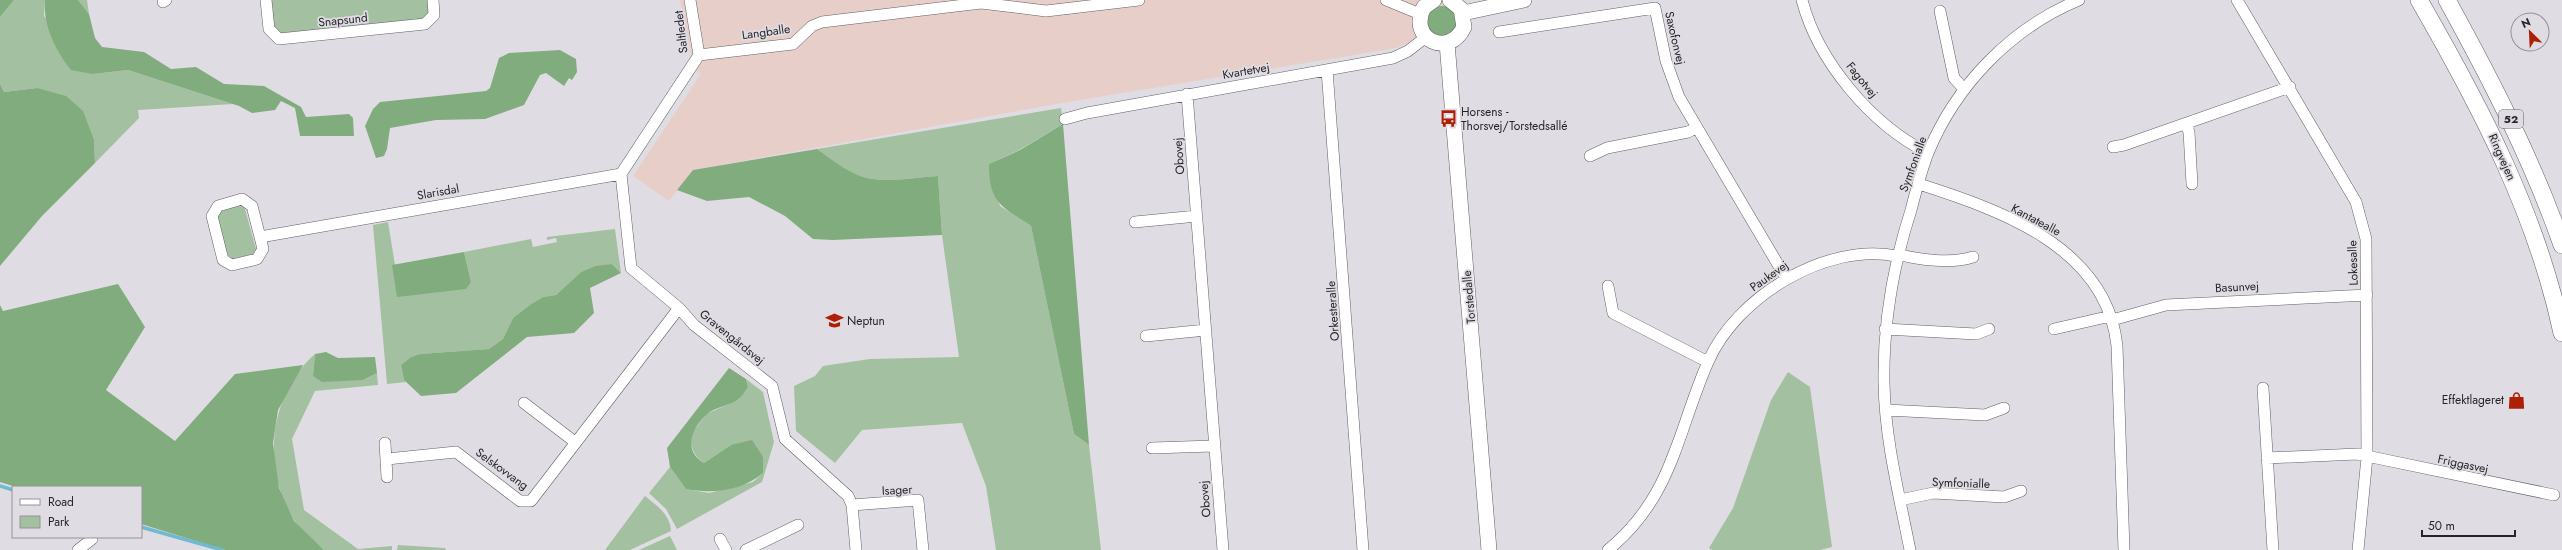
<svg xmlns="http://www.w3.org/2000/svg" width="2562" height="550" font-family="Jost,sans-serif">
<style>
.industrial{fill:#e8cec9}
.green{fill:#a3c0a0}
.forest{fill:#81ac7d}
.lines{fill:none;stroke-linecap:round;stroke-linejoin:round}
.stream{stroke:#6fbad0;stroke-width:3.5}
.street-casing{stroke:#625f66;stroke-width:12}
.secondary-casing{stroke:#625f66;stroke-width:16}
.primary-casing{stroke:#625f66;stroke-width:18}
.street{stroke:#fff;stroke-width:11}
.secondary{stroke:#fff;stroke-width:15}
.primary{stroke:#fff;stroke-width:17}
.labels{text-anchor:middle;stroke-width:3.5;stroke-linejoin:round;paint-order:stroke}
.shield{fill:#e0dce4;stroke:#5e5b60;stroke-width:1}
.shield-label{font-size:11px;font-weight:bold;fill:#262427}
.street-label{font-size:12px;fill:#262427;stroke:#e0dce4}
.poi-label{font-size:12px;fill:#262427;stroke:#e0dce4;text-anchor:start}
</style>
<rect width="100%" height="100%" fill="#e0dce4"/>
<path class="industrial" d="M 680,0 L 1455,0 L 1446,23 L 1397,48 L 1062,103 L 693,170 L 669,201 L 633,176 L 701,74 L 694,70 Z"/>
<path class="green" d="M 14,0 L 45,0 L 44,16 L 93,74 L 128,70 L 233,104 L 138,110 L 139,118 L 95,163 L 94,140 L 37,88 L 4,92 L 0,84 L 0,17 Z
M 78,0 L 87,0 L 89,14 Z
M 270,0 L 428,0 L 429,15 L 425,20 L 278,34 L 273,29 Z
M 1061,108 L 1063,124 L 1019,150 L 989,164 L 1000,206 L 1031,226 L 1074,434 L 1089,445 L 1101,550 L 996,550 L 986,486 L 962,423 L 862,430 L 835,463 L 796,431 L 794,386 L 815,376 L 823,366 L 870,359 L 959,357 L 942,235 L 938,176 C 918,177 894,182 873,179 C 853,177 833,160 817,149 Z
M 241,205 L 245,209 L 256,249 L 253,254 L 232,259 L 228,256 L 217,215 L 221,211 Z
M 388,222 L 395,265 L 392,265 L 471,282 L 464,252 L 531,239 L 533,247 L 557,242 L 556,238 L 547,240 L 547,237 L 615,229 L 621,273 L 612,264 L 581,272 L 556,295 L 543,297 L 531,304 L 513,318 L 503,339 L 489,349 L 420,354 L 411,357 L 401,365 L 404,380 L 406,382 L 387,384 L 373,225 Z
M 315,354 L 313,376 L 363,380 L 377,373 L 378,385 L 315,391 L 292,439 L 304,510 L 358,549 L 392,546 L 392,550 L 324,550 C 315,541 301,531 294,520 C 261,468 269,394 315,354 Z
M 1788,372 L 1810,387 L 1832,547 L 1820,550 L 1712,550 L 1709,548 L 1733,508 L 1771,400 Z
M 746,379 L 763,392 L 774,442 L 762,482 L 677,529 L 666,509 L 649,493 L 670,467 L 686,489 L 709,493 L 753,482 L 763,473 L 731,445 L 704,463 C 694,457 691,447 690,436 L 706,414 L 738,400 L 748,387 Z
M 645,496 C 657,506 670,514 671,531 L 630,550 L 605,550 Z
M 670,536 L 677,550 L 639,550 Z
M 398,545 L 445,548 L 446,550 L 397,550 Z"/>
<path class="forest" d="M 0,0 L 14,0 L 0,17 Z
M 45,0 L 78,0 L 89,14 L 95,38 L 102,47 L 144,52 L 171,69 L 196,67 L 224,84 L 264,86 L 301,107 L 306,117 L 349,114 L 353,118 L 354,136 L 300,136 L 295,108 L 281,101 L 275,110 L 252,113 L 239,106 L 128,70 L 93,74 L 71,70 C 55,50 43,25 45,0 Z
M1427 21a15 15 0 1 1 30 0a15 15 0 1 1-30 0Z
M 560,50 L 576,59 L 577,72 L 572,80 L 569,78 L 564,86 L 546,73 L 540,75 L 524,105 L 485,119 L 436,120 L 390,128 L 387,149 L 384,156 L 376,158 L 365,126 L 373,109 L 380,102 L 486,91 L 490,88 L 499,58 L 509,53 Z
M 0,84 L 4,92 L 37,88 L 66,96 L 83,111 L 94,140 L 95,163 L 42,216 L 0,266 Z
M 1063,124 L 1089,445 L 1074,434 L 1031,226 C 1001,206 989,203 989,164 L 1020,150 Z
M 817,149 C 833,160 853,177 873,179 C 894,182 918,177 938,176 L 942,235 L 833,240 L 813,239 L 785,216 L 749,197 L 707,201 L 677,190 L 693,170 Z
M 464,252 L 471,282 L 466,289 L 397,297 L 392,265 Z
M 612,264 L 621,273 L 590,288 L 594,313 L 574,333 L 527,337 L 456,393 L 421,396 L 404,380 L 401,365 L 411,357 L 420,354 L 489,349 L 503,339 L 513,318 L 531,304 L 543,297 L 556,295 L 581,272 L 596,266 Z
M 118,284 L 145,327 L 106,390 L 175,441 L 235,374 L 303,365 L 278,410 L 273,443 L 279,488 L 294,521 L 324,550 L 225,550 L 141,524 L 141,487 L 16,487 L 0,482 L 0,305 L 3,311 Z
M 326,352 L 338,358 L 375,357 L 377,373 L 363,380 L 322,382 L 313,376 L 315,354 Z
M 729,368 L 746,379 L 748,387 C 745,391 741,398 736,401 C 727,406 713,408 706,415 C 691,429 683,451 704,463 L 731,445 L 752,440 L 763,457 L 763,473 C 742,491 712,494 686,489 L 670,467 L 667,448 Z"/>
<g class="lines">
<path class="stream" d="M 0,486 L 13,490
M 141,527 L 222,550"/>
<defs>
<path id="street" d="M 266,0 L 269,29 L 279,39 L 425,24 L 434,15 L 433,0
M 690,0 L 699,55 L 621,174 L 631,268 L 679,308 L 694,325 L 772,386 L 785,439 L 848,496 L 852,505 L 856,550
M 1386,0 L 1420,14
M 1802,0 C 1818,62 1872,125 1928,153
M 2237,0 L 2356,202 L 2366,239 L 2367,457 L 2358,550
M 163,2 L 166,0
M 1940,11 L 1954,78 L 1964,89
M 1499,32 L 1655,8 L 1666,61 L 1679,97 L 1786,278
M 699,55 L 793,44 L 812,26 L 822,22 L 981,3 L 1046,11 L 1139,0
M 1327,70 L 1363,550
M 1187,94 L 1223,550
M 1065,119 L 1087,113 L 1393,58 L 1408,51 L 1426,37
M 2186,124 L 2189,132 L 2192,184
M 2113,147 L 2124,145 L 2290,87
M 1590,156 L 1607,148 L 1688,132 L 1696,128
M 1919,184 C 2000,210 2107,247 2117,346 L 2124,550
M 1135,222 L 1197,216
M 260,237 L 263,249 L 257,259 L 232,265 L 223,260 L 212,216 L 218,206 L 242,199 L 252,206 L 260,237 L 621,174
M 1897,254 C 1919,260 1952,264 1973,257
M 1608,286 L 1613,313 L 1708,362
M 2112,320 L 2166,305 L 2367,295
M 1885,329 L 1976,334 L 1989,329
M 2054,329 L 2111,316
M 1146,336 L 1206,330
M 2263,388 L 2273,550
M 524,403 L 575,442
M 1886,410 L 1985,415 L 2004,408
M 385,443 L 387,477
M 1152,448 L 1213,446
M 2267,458 L 2357,454 L 2554,495
M 387,459 L 456,452 L 520,501 L 531,501 L 679,308
M 1900,500 L 1933,493 L 2004,497 L 2021,491
M 852,505 L 918,500 L 923,550
M 720,539 L 726,550
M 78,550 L 92,539
M 746,550 L 798,525
M 1608,550 C 1673,497 1677,432 1708,362 C 1736,297 1826,242 1896,256
M 1910,550 C 1899,494 1885,440 1884,383 C 1883,323 1893,266 1911,210 C 1916,191 1921,171 1928,153 C 1956,85 2011,28 2079,0"/>
<path id="secondary" d="M 1434,0 L 1424,7 C 1407,39 1449,59 1464,27 L 1461,9 L 1450,0
M 1463,13 L 1524,0
M 1447,43 L 1489,550"/>
<path id="primary" d="M 2419,0 C 2480,106 2536,212 2562,333
M 2447,0 C 2491,80 2532,159 2562,245"/>
</defs>
<use href="#street" class="street-casing"/>
<use href="#secondary" class="secondary-casing"/>
<use href="#primary" class="primary-casing"/>
<use href="#street" class="street"/>
<use href="#secondary" class="secondary"/>
<use href="#primary" class="primary"/>
</g>
<defs>
<symbol id="bus-bare" viewBox="-9 -9 18 18"><path d="M-5-6H5V4H4V6H2V4H-2V6H-4V4H-5ZM-3.5-4V0h7V-4ZM-3.5 1.2v1.5H-2V1.2ZM2 1.2v1.5H3.5V1.2Z" fill="#ae2005" stroke="#e0dce4" stroke-width="2.5" paint-order="stroke"/></symbol>
<symbol id="school-bare" viewBox="-9 -9 18 18"><path d="M0-5L7-2L0 1L-7-2ZM-4 1L0 2.5L4 1V4Q0 6-4 4Z" fill="#ae2005" stroke="#e0dce4" stroke-width="2.5" paint-order="stroke"/></symbol>
<symbol id="shop-bare" viewBox="-9 -9 18 18"><path d="M-5-2.5h2.3a2.7 3.5 0 0 1 5.4 0H5L5.5 6h-11ZM-1.5-2.5h3a1.5 2.3 0 0 0-3 0Z" fill="#ae2005" stroke="#e0dce4" stroke-width="2.5" paint-order="stroke"/></symbol>
</defs>
<g fill-rule="evenodd">
<use href="#bus-bare" x="1436" y="106" width="25" height="25"/>
<use href="#school-bare" x="822" y="308" width="25" height="25"/>
<use href="#shop-bare" x="2504" y="388" width="25" height="25"/>
</g>
<g class="labels">
<rect class="shield" x="2499" y="110" width="24" height="18" rx="3"/>
<g class="shield-label">
<text x="2511" y="123">52</text>
</g>
<g class="street-label">
<text transform="translate(343 20) rotate(-6)" y="4">Snapsund</text>
<text transform="translate(681 32) rotate(-97)" y="4">Saltledet</text>
<text transform="translate(766 32) rotate(-8)" y="4">Langballe</text>
<text transform="translate(1675 38) rotate(77)" y="4">Saxofonvej</text>
<text transform="translate(1246 71) rotate(-10)" y="4">Kvartetvej</text>
<text transform="translate(1862 80) rotate(51)" y="4">Fagotvej</text>
<text transform="translate(1179 156) rotate(-94)" y="4">Obovej</text>
<text transform="translate(2502 157) rotate(66)" y="4">Ringvejen</text>
<text transform="translate(1913 164) rotate(-70)" y="4">Symfonialle</text>
<text transform="translate(438 192) rotate(-10)" y="4">Slarisdal</text>
<text transform="translate(2036 220) rotate(28)" y="4">Kantatealle</text>
<text transform="translate(2353 263) rotate(-92)" y="4">Lokesalle</text>
<text transform="translate(1769 276) rotate(-35)" y="4">Paukevej</text>
<text transform="translate(2237 287) rotate(-3)" y="4">Basunvej</text>
<text transform="translate(1469 297) rotate(-95)" y="4">Torstedalle</text>
<text transform="translate(1333 311) rotate(-94)" y="4">Orkesteralle</text>
<text transform="translate(732 337) rotate(39)" y="4">Gravengårdsvej</text>
<text transform="translate(2463 464) rotate(12)" y="4">Friggasvej</text>
<text transform="translate(502 469) rotate(36)" y="4">Selskovvang</text>
<text transform="translate(1961 483) rotate(2)" y="4">Symfonialle</text>
<text transform="translate(897 490) rotate(-3)" y="4">Isager</text>
<text transform="translate(1205 499) rotate(-95)" y="4">Obovej</text>
</g>
<g class="poi-label">
<text x="1461" y="116">Horsens -<tspan x="1461" dy="14">Thorsvej/Torstedsallé</tspan></text>
<text x="847" y="325">Neptun</text>
<text x="2504" y="404" text-anchor="end">Effektlageret</text>
</g>
</g>
<rect x="12" y="486" width="130" height="52" fill="#e0dce4" stroke="#969298"/>
<rect x="20" y="499" width="20" height="6" fill="#ffffff" stroke="#969298"/>
<text x="48" y="506" font-size="12" fill="#262427">Road</text>
<rect x="20" y="516" width="20" height="12" fill="#a3c0a0" stroke="#969298"/>
<text x="48" y="526" font-size="12" fill="#262427">Park</text>
<g transform="translate(2530 32) rotate(336)"><circle r="19" fill="#e0dce4" stroke="#969298"/>
<path d="M0-3L7 15L0 10L-7 15Z" fill="#ae2005"/>
<text y="-6" font-size="11" font-weight="bold" text-anchor="middle" fill="#262427">N</text>
</g>
<path d="M2422 530v6h93v-6" fill="none" stroke="#262427" stroke-width="2"/>
<text x="2428" y="530" font-size="12" fill="#262427" stroke="#e0dce4" stroke-width="3" paint-order="stroke">50 m</text>
</svg>
